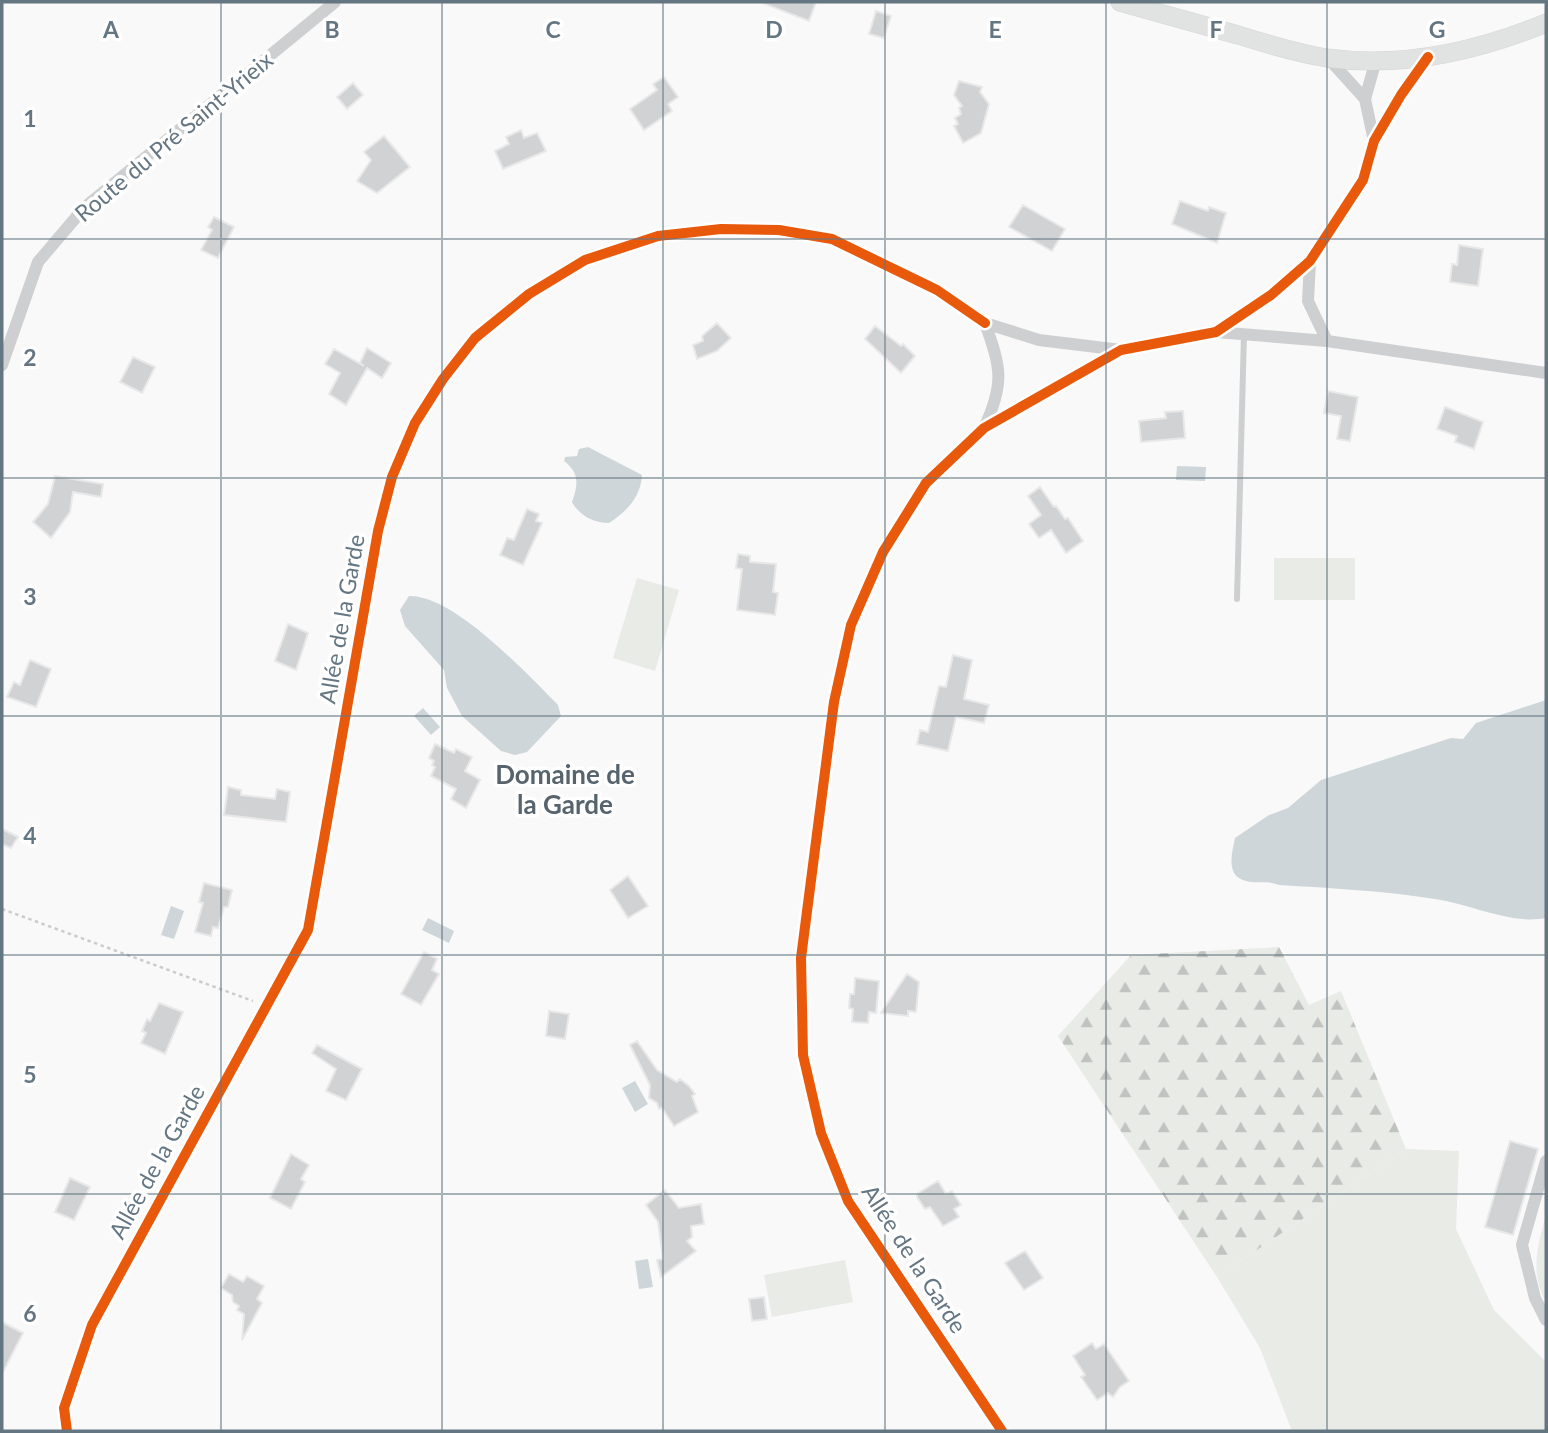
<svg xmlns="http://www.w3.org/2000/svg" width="1548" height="1433" font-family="Lato,sans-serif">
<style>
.grass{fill:#e8ebe6}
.forest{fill:url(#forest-firs)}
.water{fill:#ced6d9}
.building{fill:#d0d2d3;stroke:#e8e8e8;stroke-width:2}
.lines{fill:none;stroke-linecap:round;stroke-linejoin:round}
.secondary-casing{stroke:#d5d6d7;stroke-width:19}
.path{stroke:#cbcccd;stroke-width:2.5;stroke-dasharray:3.5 3.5;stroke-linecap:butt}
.service{stroke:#cecfd0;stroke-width:6}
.minor{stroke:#cecfd0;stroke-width:12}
.secondary{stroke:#e1e2e2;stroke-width:18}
.cycleway-casing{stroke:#fff;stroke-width:15}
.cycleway{stroke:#e8590c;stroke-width:10}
.grid{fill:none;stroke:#657683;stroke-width:2;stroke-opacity:0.55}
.labels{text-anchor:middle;stroke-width:7;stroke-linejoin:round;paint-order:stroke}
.street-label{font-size:23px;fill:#657683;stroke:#fff}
.quarter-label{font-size:26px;font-weight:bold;fill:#57646e;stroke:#fff}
.grid-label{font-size:23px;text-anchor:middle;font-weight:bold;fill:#657683;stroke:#fff;stroke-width:7;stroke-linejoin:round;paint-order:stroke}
</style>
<defs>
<pattern id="forest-firs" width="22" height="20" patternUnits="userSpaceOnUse" patternTransform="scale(1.75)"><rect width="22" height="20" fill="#e8ebe6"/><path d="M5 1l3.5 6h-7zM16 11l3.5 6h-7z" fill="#c0c3c0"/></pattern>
</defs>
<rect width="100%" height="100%" fill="#f9f9f9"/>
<path class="grass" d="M 1274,558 L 1355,558 L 1355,600 L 1274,600 Z
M 637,578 L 679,590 L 655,671 L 613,658 Z
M 1406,1149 L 1459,1151 L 1456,1229 L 1494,1310 L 1546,1362 L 1546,1431 L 1292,1431 L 1260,1348 L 1217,1277 Z
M 1546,1216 L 1546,1302 C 1530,1273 1537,1246 1546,1216 Z
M 845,1260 L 853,1302 L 772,1317 L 764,1275 Z"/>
<path class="forest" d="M 1279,947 L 1309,1005 L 1341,991 L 1406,1149 L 1217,1277 L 1058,1036 L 1131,955 Z"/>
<path class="water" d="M 588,447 L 642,475 C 641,497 626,512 609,523 C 593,523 579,515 572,502 C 578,485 580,473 564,461 L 565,457 L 577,456 L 579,449 Z
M 1177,466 L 1206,467 L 1205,481 L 1176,480 Z
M 409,596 C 454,595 526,673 558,705 L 561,716 L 527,752 L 515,755 L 501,751 L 462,716 L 447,688 L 444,670 L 405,626 L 400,610 Z
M 1546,700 L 1546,918 C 1510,925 1471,904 1435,899 C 1384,891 1331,888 1279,885 C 1266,880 1258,884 1246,881 C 1225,876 1232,853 1235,838 L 1269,815 L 1288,808 L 1321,780 L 1451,738 L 1463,739 L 1476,723 Z
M 423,708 L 440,727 L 431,735 L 414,716 Z
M 171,906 L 184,911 L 174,939 L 161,935 Z
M 428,918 L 454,931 L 449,943 L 422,930 Z
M 635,1081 L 648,1104 L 635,1112 L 622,1088 Z
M 648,1259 L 653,1287 L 639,1289 L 635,1261 Z"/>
<path class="building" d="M 760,2 L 816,2 L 809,21 Z
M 876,11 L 891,16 L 884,38 L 869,34 Z
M 664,77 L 678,97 L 668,104 L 672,111 L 644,130 L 630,109 L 657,90 L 653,84 Z
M 959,81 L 982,87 L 980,92 L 989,104 L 981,133 L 963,143 L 954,126 L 958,124 L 955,118 L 961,114 L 959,108 L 962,106 L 954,95 Z
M 353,83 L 363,95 L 347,109 L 337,97 Z
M 521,130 L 524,138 L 537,133 L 546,151 L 503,169 L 495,151 L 509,144 L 506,137 Z
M 384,136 L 410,167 L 377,193 L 357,181 L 371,160 L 364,152 Z
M 1180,201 L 1208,211 L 1209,207 L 1226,213 L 1217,243 L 1172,224 Z
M 1023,205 L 1065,229 L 1052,251 L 1009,227 Z
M 214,217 L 234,227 L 218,258 L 201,250 L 212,230 L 208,227 Z
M 1459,245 L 1483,249 L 1478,286 L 1450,282 L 1452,264 L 1457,265 Z
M 717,323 L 731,338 L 717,351 L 697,359 L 693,345 L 703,341 L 702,336 Z
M 875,326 L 901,346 L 903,344 L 915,356 L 901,373 L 865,339 Z
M 367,348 L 391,363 L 382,378 L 367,368 L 346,405 L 329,394 L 340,373 L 325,364 L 334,349 L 364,366 L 360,363 Z
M 133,357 L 155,367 L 142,393 L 120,382 Z
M 1328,391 L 1358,397 L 1350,441 L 1337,439 L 1341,416 L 1324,413 Z
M 1445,407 L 1483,422 L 1474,449 L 1455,442 L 1457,436 L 1437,429 Z
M 1183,411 L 1185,438 L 1141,442 L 1139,421 L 1166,418 L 1165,412 Z
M 55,476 L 103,484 L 101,497 L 73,492 L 70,512 L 51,538 L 33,522 L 48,504 Z
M 1040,487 L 1054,507 L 1056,506 L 1065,519 L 1068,518 L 1083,541 L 1066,553 L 1051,530 L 1039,538 L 1029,524 L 1041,515 L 1028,496 Z
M 527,509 L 539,514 L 536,521 L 542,523 L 523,565 L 500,555 L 507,538 L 514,540 Z
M 738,554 L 750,556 L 750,562 L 776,564 L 773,592 L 778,593 L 775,615 L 737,610 L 742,569 L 736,568 Z
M 288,624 L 308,633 L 296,670 L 275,661 Z
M 953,655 L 972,660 L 964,699 L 989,705 L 984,723 L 956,717 L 948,751 L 917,744 L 920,730 L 928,732 L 939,686 L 946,687 Z
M 30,660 L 51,669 L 36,707 L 7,697 L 14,682 L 20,685 Z
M 435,744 L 454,753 L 456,749 L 472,757 L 465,771 L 480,780 L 466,808 L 451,799 L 456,789 L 431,776 L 435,767 L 432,765 L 434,761 L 429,758 Z
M 228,787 L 241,790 L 241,795 L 275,799 L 277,789 L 290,792 L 286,822 L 224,815 Z
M 2,829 L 18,837 L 11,848 L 2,844 Z
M 628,876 L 648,906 L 628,918 L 610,890 Z
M 204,883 L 232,890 L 228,907 L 224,907 L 218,928 L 213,927 L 211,936 L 195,932 L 203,903 L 199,902 Z
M 424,952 L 437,959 L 432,970 L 439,974 L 421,1005 L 401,994 Z
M 907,974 L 919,982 L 916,1012 L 908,1011 L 908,1016 L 881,1013 Z
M 855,978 L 879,981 L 876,1013 L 869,1012 L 868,1023 L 852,1022 L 853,1009 L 849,1008 L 850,994 L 854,994 Z
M 159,1003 L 183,1012 L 165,1054 L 141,1043 L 146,1033 L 142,1031 L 147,1019 L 150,1021 Z
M 549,1011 L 569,1014 L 565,1039 L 546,1036 Z
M 637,1041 L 657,1070 L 677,1082 L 680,1079 L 689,1086 L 695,1094 L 692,1096 L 698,1112 L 674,1126 L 662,1108 L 659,1109 L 657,1103 L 649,1098 L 650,1085 L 630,1045 Z
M 317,1045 L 362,1069 L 346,1100 L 326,1091 L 336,1069 L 312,1053 Z
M 1510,1141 L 1538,1149 L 1513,1235 L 1485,1227 Z
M 291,1154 L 309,1165 L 301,1179 L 305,1182 L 291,1209 L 270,1198 Z
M 70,1178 L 90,1187 L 74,1220 L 55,1212 Z
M 938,1181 L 946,1194 L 952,1191 L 961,1205 L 954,1209 L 959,1217 L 943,1226 L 930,1207 L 925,1209 L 917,1197 L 917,1194 Z
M 665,1190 L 679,1208 L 701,1204 L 704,1224 L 691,1226 L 692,1237 L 687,1241 L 696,1251 L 661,1277 L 657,1260 L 663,1259 L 658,1222 L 646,1205 Z
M 1025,1251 L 1043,1278 L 1024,1290 L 1005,1263 Z
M 229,1274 L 243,1282 L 247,1276 L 264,1286 L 257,1299 L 262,1303 L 242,1340 L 244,1314 L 237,1310 L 239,1306 L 233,1302 L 232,1295 L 221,1288 Z
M 764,1297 L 767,1319 L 752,1321 L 749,1299 Z
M 2,1322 L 23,1333 L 2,1374 Z
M 1092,1343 L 1096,1349 L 1104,1344 L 1129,1381 L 1120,1387 L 1113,1397 L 1108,1393 L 1097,1400 L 1081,1377 L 1085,1375 L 1073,1356 Z"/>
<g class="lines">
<defs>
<path id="secondary" d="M 1120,2 C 1159,13 1199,24 1238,35 C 1267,44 1297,53 1327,58 C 1401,68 1478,51 1546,23"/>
</defs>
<use href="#secondary" class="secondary-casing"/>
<path class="path" d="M 2,909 L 253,1001"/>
<path class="service" d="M 1237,599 L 1244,334"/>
<path class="minor" d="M 1328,58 L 1365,99 L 1374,141
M 1365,99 L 1376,60
M 1310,261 L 1308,301 L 1327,341
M 1216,332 L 1327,341 L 1546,373
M 2,365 L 38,262 L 84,208 L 335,2
M 984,428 C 1005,383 1001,368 985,323 L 1039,340 L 1121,350
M 1546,1161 L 1522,1245 L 1535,1298 L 1546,1320
M 67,1431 L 64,1408 L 92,1325 L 308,930 L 378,531 L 392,477 L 415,423 L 443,379 L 475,338 L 529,294 L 585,260 L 658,236 L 721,229 L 779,230 L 832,239 L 937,290 L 985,323
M 1002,1431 L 848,1201 L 821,1133 L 803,1055 L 801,958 L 834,702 L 851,625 L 883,552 L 926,483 L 984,428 L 1121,350 L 1216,332 L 1271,295 L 1310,261 L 1363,180 L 1374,141 L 1401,95 L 1428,57"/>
<use href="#secondary" class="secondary"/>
<defs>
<path id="cycleway" d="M 67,1431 L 64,1408 L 92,1325 L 308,930 L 378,531 L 392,477 L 415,423 L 443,379 L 475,338 L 529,294 L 585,260 L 658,236 L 721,229 L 779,230 L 832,239 L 937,290 L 985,323
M 1002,1431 L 848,1201 L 821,1133 L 803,1055 L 801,958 L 834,702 L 851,625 L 883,552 L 926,483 L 984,428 L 1121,350 L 1216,332 L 1271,295 L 1310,261 L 1363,180 L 1374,141 L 1401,95 L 1428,57"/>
</defs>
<use href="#cycleway" class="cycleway-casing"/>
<use href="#cycleway" class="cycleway"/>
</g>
<path class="grid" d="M 221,2 L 221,1431M 442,2 L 442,1431M 663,2 L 663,1431M 885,2 L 885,1431M 1106,2 L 1106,1431M 1327,2 L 1327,1431M 2,239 L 1546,239M 2,478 L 1546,478M 2,716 L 1546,716M 2,955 L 1546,955M 2,1194 L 1546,1194"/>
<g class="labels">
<g class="street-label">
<text transform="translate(174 137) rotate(-40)" y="8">Route du Pré Saint-Yrieix</text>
<text transform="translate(342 619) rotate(-80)" y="8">Allée de la Garde</text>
<text transform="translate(157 1162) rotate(-61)" y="8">Allée de la Garde</text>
<text transform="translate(914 1259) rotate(57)" y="8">Allée de la Garde</text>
</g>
<g class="quarter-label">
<text x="565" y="784">Domaine de<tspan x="565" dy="30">la Garde</tspan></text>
</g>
</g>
<g class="grid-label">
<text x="111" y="38">A</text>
<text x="332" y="38">B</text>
<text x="553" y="38">C</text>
<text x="774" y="38">D</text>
<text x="995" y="38">E</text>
<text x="1216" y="38">F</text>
<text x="1437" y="38">G</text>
<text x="30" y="127">1</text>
<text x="30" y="366">2</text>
<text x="30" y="605">3</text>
<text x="30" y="844">4</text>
<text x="30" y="1083">5</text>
<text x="30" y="1322">6</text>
</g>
<rect width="1548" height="1433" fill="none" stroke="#657683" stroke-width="7"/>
</svg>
